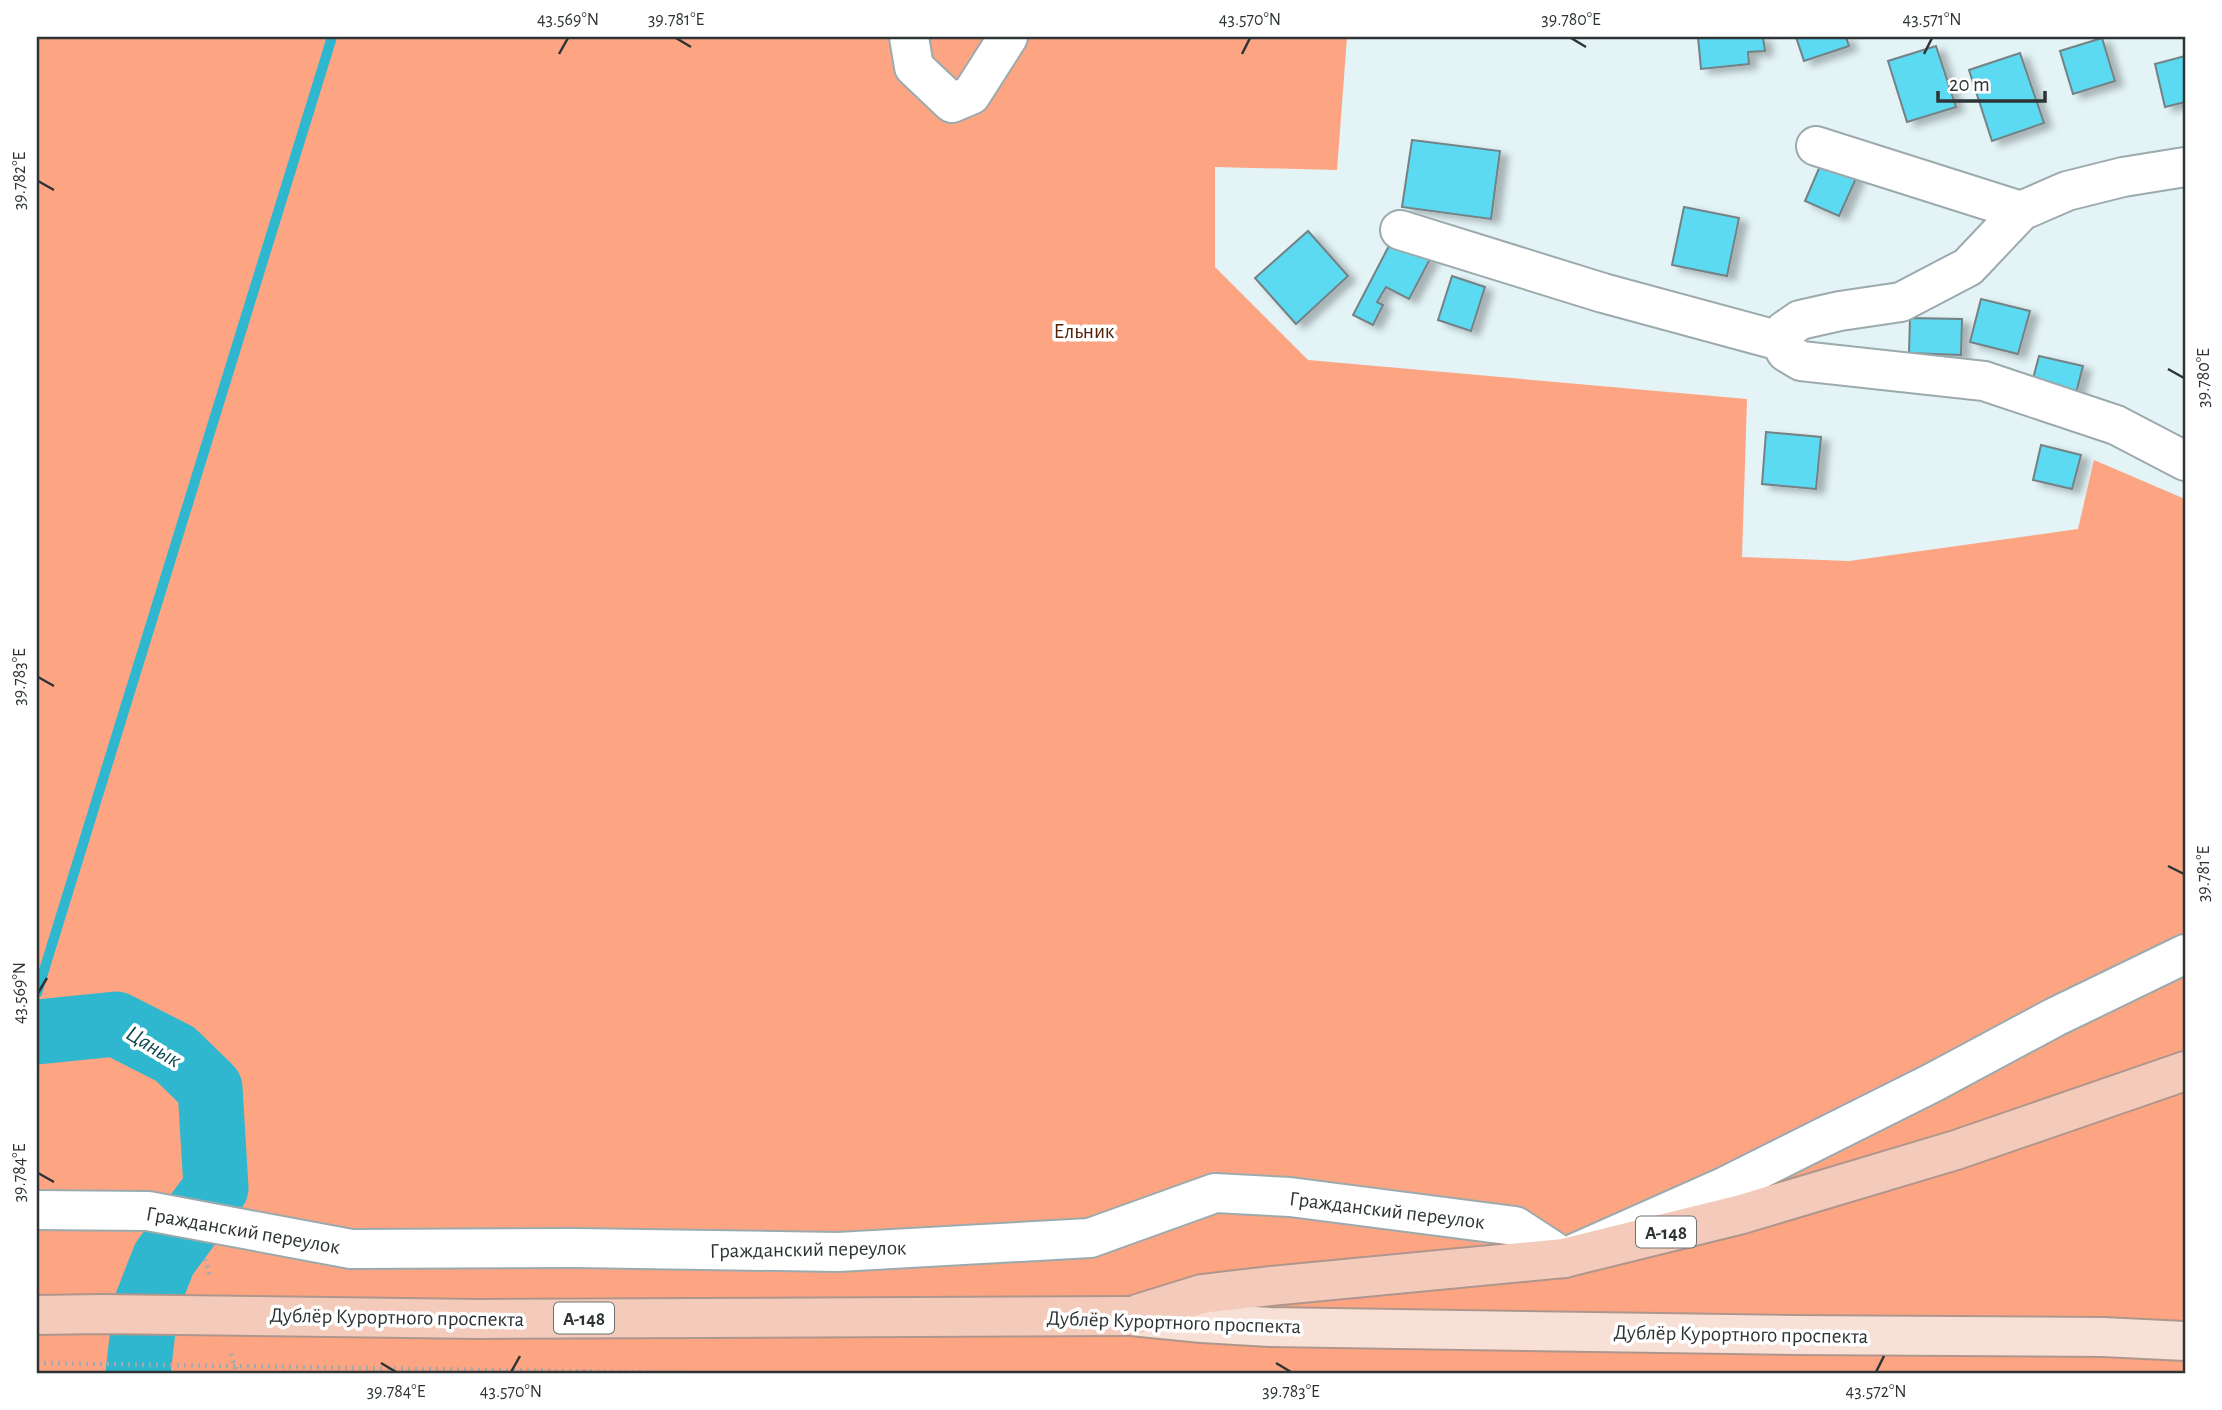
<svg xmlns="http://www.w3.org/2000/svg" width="2222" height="1410" font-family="'Alegreya Sans',sans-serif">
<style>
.forest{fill:#fda582}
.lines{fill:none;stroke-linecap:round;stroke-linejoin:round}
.stream{stroke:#2eb7ce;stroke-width:10}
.river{stroke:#2eb7ce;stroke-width:65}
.building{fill:#5bdaf2;stroke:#748184;stroke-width:2;filter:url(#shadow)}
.minor-casing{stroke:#9caaad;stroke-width:42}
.major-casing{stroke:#af968c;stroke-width:42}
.highway-casing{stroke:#af968c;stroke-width:42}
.path{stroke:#9eaaad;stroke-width:4.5;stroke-dasharray:2 5;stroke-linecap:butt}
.minor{stroke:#fff;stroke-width:38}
.major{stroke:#f8e0d6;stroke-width:38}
.highway{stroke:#f4cbbb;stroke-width:38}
.highway-bridge-casing{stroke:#af968c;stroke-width:42;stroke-linecap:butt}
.path-bridge{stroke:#9eaaad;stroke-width:4.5;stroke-dasharray:2 5;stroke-linecap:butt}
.highway-bridge{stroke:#f4cbbb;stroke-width:38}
.ticks{fill:none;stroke:#2e3435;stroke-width:2.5}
.labels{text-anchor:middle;stroke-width:7;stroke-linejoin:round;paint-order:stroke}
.shield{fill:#fff;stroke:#6d7172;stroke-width:2}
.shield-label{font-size:19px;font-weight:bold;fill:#2e3435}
.park-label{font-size:21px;fill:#572108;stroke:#fff}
.street-label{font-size:21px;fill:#2e3435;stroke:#fff}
.water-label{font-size:23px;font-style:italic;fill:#0b464f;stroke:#fff}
.neatline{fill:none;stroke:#2e3435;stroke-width:2.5}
.ticks-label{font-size:18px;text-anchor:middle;fill:#2e3435}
</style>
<defs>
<filter id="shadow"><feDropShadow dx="8" dy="4.5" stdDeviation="3.5" flood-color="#0004"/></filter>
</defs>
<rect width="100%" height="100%" fill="#e3f3f6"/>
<path class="forest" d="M 37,37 L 1347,37 L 1337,170 L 1215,167 L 1215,267 L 1308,360 L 1747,399 L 1742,557 L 1849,561 L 2078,529 L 2094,460 L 2185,499 L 2185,1373 L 37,1373 Z"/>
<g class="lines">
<path class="stream" d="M 37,993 L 332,37"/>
<path class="river" d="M 37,1032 L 116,1024 L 175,1054 L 210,1088 L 216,1188 L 193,1219
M 138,1373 L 146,1305 L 164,1259 L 191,1222"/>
</g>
<path class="building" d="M 1698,37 L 1763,37 L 1765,51 L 1748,52 L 1749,64 L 1701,69 Z
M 1796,37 L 1846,37 L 1849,46 L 1804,61 Z
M 2102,38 L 2115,81 L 2073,94 L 2060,51 Z
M 1936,46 L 1956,107 L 1907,122 L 1888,61 Z
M 2020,53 L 2044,123 L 1992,141 L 1969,70 Z
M 2185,56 L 2185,102 L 2165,107 L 2155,64 Z
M 1412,140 L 1500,151 L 1491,219 L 1402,207 Z
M 1823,159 L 1858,174 L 1839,216 L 1805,201 Z
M 1684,207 L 1739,218 L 1727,276 L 1672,265 Z
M 1308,231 L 1348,276 L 1296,324 L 1255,278 Z
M 1393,238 L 1431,257 L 1409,299 L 1386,287 L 1377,302 L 1383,305 L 1373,325 L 1353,315 Z
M 1452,276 L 1485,287 L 1471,331 L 1438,320 Z
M 1981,299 L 2030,311 L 2018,354 L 1970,342 Z
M 1910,318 L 1962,319 L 1961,355 L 1909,353 Z
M 2039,356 L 2083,366 L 2075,397 L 2031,386 Z
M 1766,432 L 1821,437 L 1816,489 L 1762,484 Z
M 2041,445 L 2081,455 L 2072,489 L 2033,480 Z"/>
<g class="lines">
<defs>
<path id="minor" d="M 909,37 L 914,67 L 952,103 L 971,95 L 1008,37
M 1816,146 L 2021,211 L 2067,191 L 2123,177 L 2185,167
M 2021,211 L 1968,267 L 1901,302 L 1840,311 L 1800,320 L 1784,331 L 1780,341 L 1786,352 L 1801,361 L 1984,381 L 2116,425 L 2185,461
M 1400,230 L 1603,293 L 1780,341
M 37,1210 L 148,1211 L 351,1249 L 575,1248 L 838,1252 L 1090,1238 L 1215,1193 L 1290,1197 L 1515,1226 L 1564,1258 L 1726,1186 L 1932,1083 L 2055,1017 L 2185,954"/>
<path id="major" d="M 1131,1316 L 1202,1323 L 1270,1327 L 1793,1335 L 2103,1337 L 2185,1341"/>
<path id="highway" d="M 1131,1316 L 1202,1294 L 1270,1286 L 1564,1258 L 1742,1214 L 1956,1150 L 2185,1071"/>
</defs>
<use href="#minor" class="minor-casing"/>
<use href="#major" class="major-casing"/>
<use href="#highway" class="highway-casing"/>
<path class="path" d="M 205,1259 L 210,1278
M 231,1354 L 237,1373"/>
<use href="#minor" class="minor"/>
<use href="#major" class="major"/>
<use href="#highway" class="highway"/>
<defs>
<path id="highway-bridge" d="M 37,1315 L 102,1314 L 480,1319 L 1131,1316"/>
</defs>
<use href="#highway-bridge" class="highway-bridge-casing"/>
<path class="path-bridge" d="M 37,1363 L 692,1373"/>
<use href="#highway-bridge" class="highway-bridge"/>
</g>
<path class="ticks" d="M 676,38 L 691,47M 1571,38 L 1586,47M 559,54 L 568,38M 1242,54 L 1250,38M 1924,54 L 1932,38M 38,181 L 54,190M 2168,369 L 2184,378M 38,677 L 54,686M 2168,866 L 2184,874M 38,993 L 47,978M 38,1173 L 54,1182M 381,1363 L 396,1372M 1276,1363 L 1291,1372M 511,1372 L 520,1356M 1876,1372 L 1884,1356"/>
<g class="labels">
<g class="shield">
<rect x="1636" y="1216.5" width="60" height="31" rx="5"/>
<rect x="554" y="1302.5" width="60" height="31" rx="5"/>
</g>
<g class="shield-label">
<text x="1666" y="1239">А-148</text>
<text x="584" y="1325">А-148</text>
</g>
<g class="park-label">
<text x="1084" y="338">Ельник</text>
</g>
<g class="street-label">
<text transform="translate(1387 1210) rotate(7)" y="7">Гражданский переулок</text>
<text transform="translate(243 1230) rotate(10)" y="7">Гражданский переулок</text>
<text transform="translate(808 1249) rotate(-1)" y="7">Гражданский переулок</text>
<text transform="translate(397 1317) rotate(1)" y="7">Дублёр Курортного проспекта</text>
<text transform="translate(1174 1322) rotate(2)" y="7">Дублёр Курортного проспекта</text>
<text transform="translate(1741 1334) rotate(1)" y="7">Дублёр Курортного проспекта</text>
</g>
<g class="water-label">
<text transform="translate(154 1046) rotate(31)" y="8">Цанык</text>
</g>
</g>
<rect width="2222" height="1410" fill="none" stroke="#ffffff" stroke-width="77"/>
<path d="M1938 91v10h107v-10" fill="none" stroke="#2e3435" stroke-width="3.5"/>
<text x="1949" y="91" font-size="21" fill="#2e3435" stroke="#ffffff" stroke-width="5" paint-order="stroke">20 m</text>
<rect x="38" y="38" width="2146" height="1334" class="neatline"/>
<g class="ticks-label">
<text x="568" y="25">43.569°N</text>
<text x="676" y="25">39.781°E</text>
<text x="1250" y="25">43.570°N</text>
<text x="1571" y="25">39.780°E</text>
<text x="1932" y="25">43.571°N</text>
<text transform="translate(19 181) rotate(-90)" y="6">39.782°E</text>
<text transform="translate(2203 378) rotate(-90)" y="6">39.780°E</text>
<text transform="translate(19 677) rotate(-90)" y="6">39.783°E</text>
<text transform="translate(2203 874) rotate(-90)" y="6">39.781°E</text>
<text transform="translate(19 993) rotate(-90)" y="6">43.569°N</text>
<text transform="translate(19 1173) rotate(-90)" y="6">39.784°E</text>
<text x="396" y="1397">39.784°E</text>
<text x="511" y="1397">43.570°N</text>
<text x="1291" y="1397">39.783°E</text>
<text x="1876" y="1397">43.572°N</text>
</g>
</svg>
